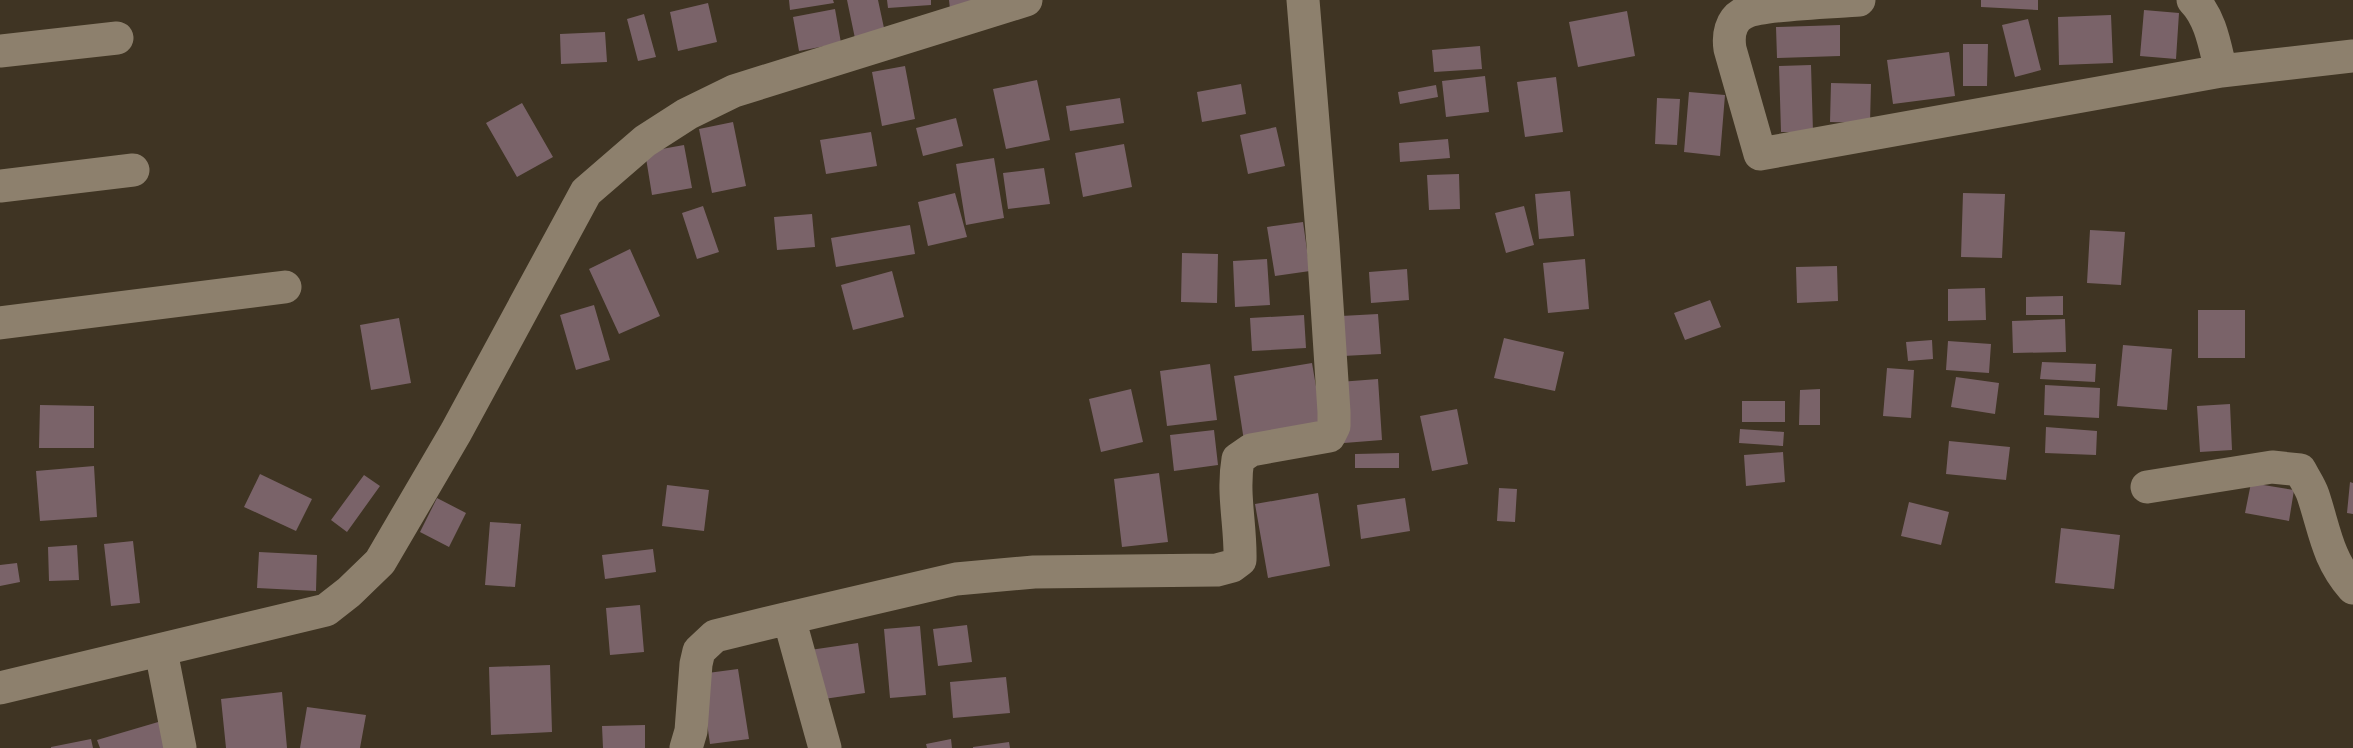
<svg xmlns="http://www.w3.org/2000/svg" width="2353" height="748" font-family="'PT Sans',sans-serif">
<style>
.building{fill:#7a6369}
.lines{fill:none;stroke-linecap:round;stroke-linejoin:round}
.minor{stroke:#8d806d;stroke-width:33}
</style>
<rect width="100%" height="100%" fill="#3f3423"/>
<path class="building" d="M 789,0 L 833,0 L 834,3 L 790,10 Z
M 847,0 L 878,0 L 887,42 L 857,48 Z
M 887,0 L 931,0 L 931,5 L 888,8 Z
M 949,0 L 993,0 L 950,9 Z
M 1981,0 L 2038,0 L 2038,10 L 1981,7 Z
M 708,3 L 717,42 L 678,51 L 670,12 Z
M 835,9 L 841,43 L 799,51 L 793,17 Z
M 2144,10 L 2179,13 L 2176,59 L 2140,56 Z
M 1627,11 L 1635,56 L 1578,67 L 1569,22 Z
M 644,14 L 656,57 L 638,61 L 627,19 Z
M 2111,15 L 2113,63 L 2059,65 L 2058,17 Z
M 2028,19 L 2041,70 L 2015,77 L 2002,25 Z
M 1840,25 L 1840,56 L 1777,58 L 1776,27 Z
M 605,32 L 607,62 L 561,64 L 560,34 Z
M 1963,44 L 1988,44 L 1987,86 L 1963,86 Z
M 1480,46 L 1482,69 L 1434,72 L 1432,50 Z
M 1949,52 L 1955,96 L 1893,104 L 1887,60 Z
M 1811,65 L 1813,132 L 1781,132 L 1779,66 Z
M 905,66 L 915,119 L 882,126 L 872,72 Z
M 1485,76 L 1489,112 L 1446,117 L 1442,81 Z
M 1556,77 L 1563,132 L 1525,137 L 1517,82 Z
M 1037,80 L 1050,140 L 1006,149 L 993,89 Z
M 1831,83 L 1871,84 L 1870,123 L 1830,122 Z
M 1241,84 L 1246,114 L 1202,122 L 1197,92 Z
M 1436,85 L 1438,97 L 1400,104 L 1398,92 Z
M 1689,92 L 1725,95 L 1720,156 L 1684,152 Z
M 1120,98 L 1124,123 L 1070,131 L 1066,106 Z
M 1657,98 L 1680,99 L 1677,145 L 1655,144 Z
M 522,103 L 553,157 L 517,177 L 486,123 Z
M 956,118 L 963,146 L 923,156 L 916,128 Z
M 733,122 L 746,186 L 712,193 L 699,129 Z
M 1276,127 L 1285,166 L 1248,174 L 1240,135 Z
M 871,132 L 877,166 L 826,174 L 820,140 Z
M 1448,139 L 1450,158 L 1400,162 L 1399,143 Z
M 1124,144 L 1132,187 L 1083,197 L 1075,153 Z
M 684,145 L 692,188 L 652,195 L 645,152 Z
M 994,158 L 1004,218 L 966,225 L 956,164 Z
M 1044,168 L 1050,204 L 1008,209 L 1003,173 Z
M 1459,174 L 1460,209 L 1429,210 L 1427,175 Z
M 1570,191 L 1574,236 L 1539,239 L 1535,194 Z
M 955,193 L 967,237 L 928,246 L 918,202 Z
M 1963,193 L 2005,194 L 2002,258 L 1961,257 Z
M 703,206 L 719,252 L 697,259 L 682,213 Z
M 1524,206 L 1534,245 L 1506,253 L 1495,213 Z
M 812,214 L 815,247 L 777,250 L 774,217 Z
M 1303,222 L 1310,271 L 1275,276 L 1267,227 Z
M 910,225 L 915,254 L 836,267 L 831,238 Z
M 2090,230 L 2125,232 L 2121,285 L 2087,283 Z
M 630,249 L 660,316 L 619,334 L 589,269 Z
M 1182,253 L 1218,254 L 1217,303 L 1181,302 Z
M 1267,259 L 1270,305 L 1235,307 L 1233,261 Z
M 1585,259 L 1589,309 L 1548,313 L 1543,263 Z
M 1837,266 L 1838,301 L 1797,303 L 1796,267 Z
M 1407,269 L 1409,300 L 1371,303 L 1369,272 Z
M 892,271 L 904,317 L 853,330 L 841,285 Z
M 1985,288 L 1986,320 L 1948,321 L 1948,289 Z
M 2063,296 L 2063,315 L 2026,315 L 2026,297 Z
M 1710,300 L 1721,327 L 1685,340 L 1674,313 Z
M 594,305 L 610,360 L 576,370 L 560,315 Z
M 2198,310 L 2245,310 L 2245,358 L 2198,358 Z
M 1378,314 L 1381,354 L 1343,356 L 1341,316 Z
M 1304,315 L 1306,348 L 1252,351 L 1250,318 Z
M 399,318 L 411,383 L 371,390 L 360,325 Z
M 2065,319 L 2066,352 L 2013,353 L 2012,321 Z
M 1504,338 L 1564,352 L 1555,391 L 1494,378 Z
M 1932,340 L 1933,359 L 1908,361 L 1906,342 Z
M 1948,341 L 1991,344 L 1989,373 L 1946,370 Z
M 2123,345 L 2172,349 L 2167,410 L 2117,406 Z
M 2042,362 L 2096,364 L 2095,382 L 2040,379 Z
M 1312,363 L 1323,428 L 1244,441 L 1234,376 Z
M 1210,364 L 1217,420 L 1167,426 L 1160,371 Z
M 1887,368 L 1914,370 L 1911,418 L 1883,416 Z
M 1956,377 L 1999,383 L 1995,414 L 1951,407 Z
M 1378,379 L 1382,440 L 1344,443 L 1339,382 Z
M 2045,385 L 2100,388 L 2099,418 L 2044,415 Z
M 1131,389 L 1143,442 L 1101,452 L 1089,399 Z
M 1820,389 L 1820,425 L 1799,425 L 1800,390 Z
M 1742,401 L 1785,401 L 1785,422 L 1742,422 Z
M 2230,404 L 2232,450 L 2200,452 L 2197,406 Z
M 40,405 L 94,406 L 94,448 L 39,448 Z
M 1457,409 L 1468,464 L 1432,471 L 1420,416 Z
M 2046,427 L 2097,431 L 2096,455 L 2045,453 Z
M 1740,429 L 1784,432 L 1783,446 L 1739,443 Z
M 1214,430 L 1218,465 L 1174,471 L 1170,435 Z
M 1949,441 L 2010,447 L 2006,480 L 1946,474 Z
M 1783,452 L 1785,482 L 1746,486 L 1744,455 Z
M 1399,453 L 1399,468 L 1355,468 L 1355,454 Z
M 94,466 L 97,517 L 40,521 L 36,471 Z
M 1159,473 L 1168,542 L 1122,547 L 1114,479 Z
M 260,474 L 312,499 L 296,531 L 244,507 Z
M 364,475 L 380,486 L 347,532 L 331,520 Z
M 2350,482 L 2353,483 L 2353,514 L 2347,513 Z
M 2251,483 L 2294,490 L 2289,521 L 2245,513 Z
M 667,485 L 709,490 L 704,531 L 662,526 Z
M 1499,488 L 1517,489 L 1515,522 L 1497,521 Z
M 1318,493 L 1330,566 L 1268,578 L 1255,504 Z
M 437,498 L 466,513 L 449,547 L 420,532 Z
M 1405,498 L 1410,531 L 1361,539 L 1357,505 Z
M 1909,502 L 1949,512 L 1941,545 L 1901,536 Z
M 490,522 L 521,524 L 515,587 L 485,585 Z
M 2061,528 L 2120,535 L 2114,589 L 2055,583 Z
M 133,541 L 140,603 L 111,606 L 104,544 Z
M 77,545 L 79,580 L 49,581 L 48,547 Z
M 653,549 L 656,572 L 605,579 L 602,555 Z
M 259,552 L 317,555 L 316,591 L 257,588 Z
M 17,563 L 20,582 L 0,586 L 0,565 Z
M 640,605 L 644,652 L 610,655 L 606,608 Z
M 967,625 L 972,662 L 938,666 L 933,629 Z
M 920,626 L 926,695 L 890,698 L 884,629 Z
M 858,643 L 865,693 L 817,700 L 810,650 Z
M 550,665 L 552,732 L 491,735 L 489,667 Z
M 738,669 L 749,739 L 710,744 L 700,674 Z
M 1006,677 L 1010,713 L 953,718 L 950,682 Z
M 282,692 L 287,748 L 226,748 L 221,699 Z
M 307,707 L 366,715 L 360,748 L 300,748 Z
M 165,720 L 173,748 L 100,748 L 97,740 Z
M 645,725 L 645,748 L 603,748 L 602,726 Z
M 91,739 L 93,748 L 51,748 L 51,747 Z
M 951,739 L 952,748 L 927,748 L 926,744 Z
M 1009,742 L 1010,748 L 973,748 L 973,747 Z"/>
<g class="lines">
<path class="minor" d="M 1859,0 C 1836,2 1760,4 1744,13 C 1730,20 1728,36 1730,49 L 1760,154 L 2221,71 L 2353,56
M 2193,0 C 2211,18 2215,47 2221,71
M 0,51 L 117,38
M 0,186 L 133,170
M 0,323 L 285,287
M 2147,487 L 2272,467 L 2300,470 C 2304,478 2310,486 2313,495 C 2325,531 2327,558 2353,588
M 161,651 L 180,748
M 0,688 L 326,610 L 349,592 L 380,562 L 456,432 L 586,192 L 645,141 L 687,114 L 734,91 L 1026,0
M 686,748 L 691,731 L 696,664 L 699,651 L 715,636 L 789,618
M 825,748 L 789,618 L 956,579 L 1034,572 L 1217,570 L 1232,566 L 1240,560 C 1241,526 1232,494 1238,459 L 1251,450 L 1329,436 L 1334,426 L 1334,412 L 1323,244 L 1303,0"/>
</g>
</svg>
